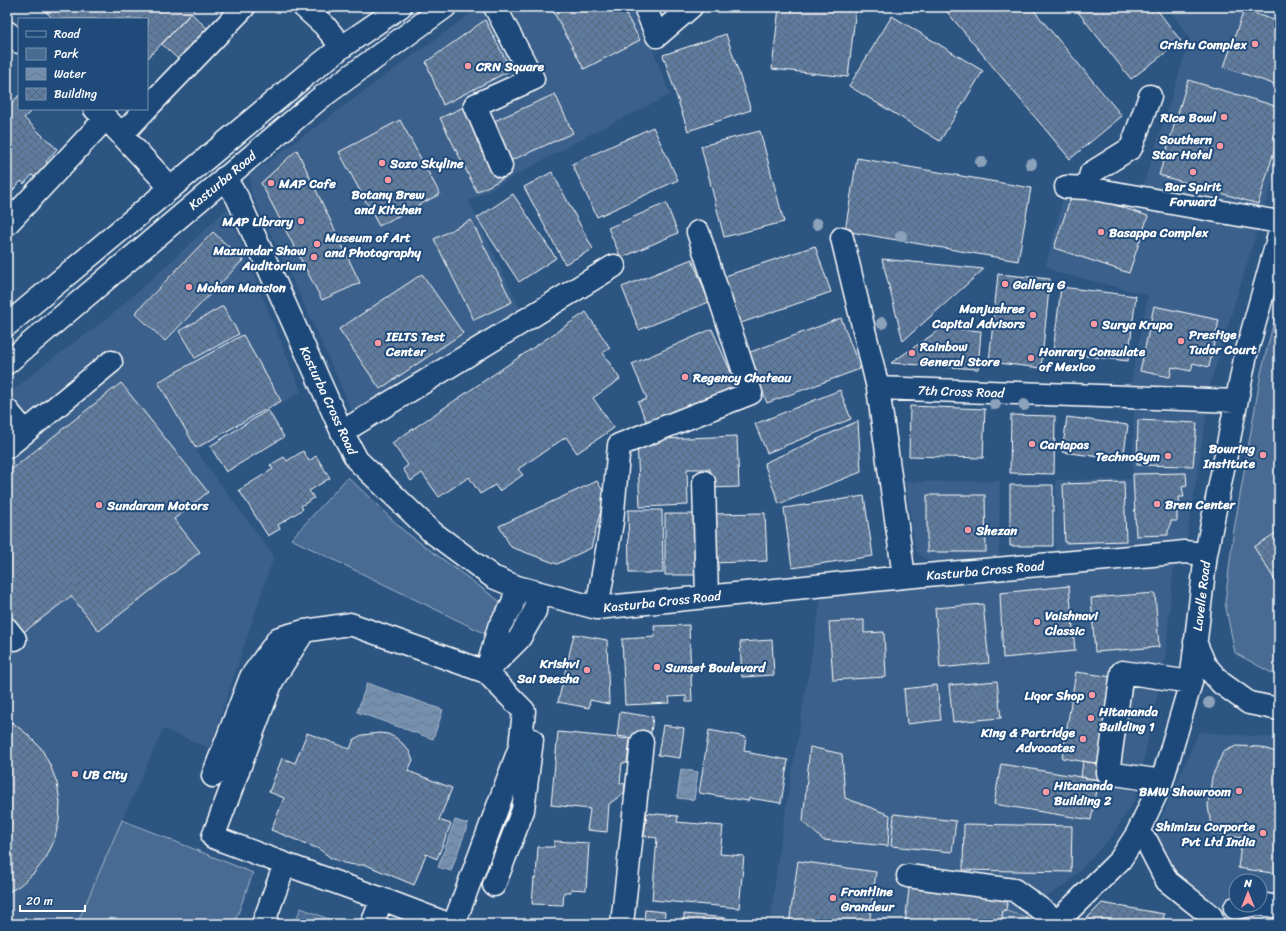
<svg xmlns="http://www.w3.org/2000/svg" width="1286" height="931" font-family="Sriracha,sans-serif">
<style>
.built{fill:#3b618b;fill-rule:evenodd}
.green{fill:#486b92;stroke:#a4b5c8}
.garden{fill:url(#garden-furrows);stroke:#a4b5c8}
.water{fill:url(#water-waves);stroke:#acbcce}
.building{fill:url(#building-cross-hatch);stroke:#fff}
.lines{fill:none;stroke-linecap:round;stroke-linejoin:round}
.minor-casing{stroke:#fff;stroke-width:25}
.major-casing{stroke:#fff;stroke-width:25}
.minor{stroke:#1f4a7a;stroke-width:22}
.major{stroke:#1f4a7a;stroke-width:22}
.tree{fill:#8ca2bb}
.poi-dot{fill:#ff9aa2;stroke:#1f4a7a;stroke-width:1.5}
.labels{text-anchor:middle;stroke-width:4;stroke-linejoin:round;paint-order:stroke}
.poi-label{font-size:13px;font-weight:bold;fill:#fff;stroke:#1f4a7a;text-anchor:start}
.street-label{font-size:13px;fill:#fff;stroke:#1f4a7a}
</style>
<defs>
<pattern id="garden-furrows" width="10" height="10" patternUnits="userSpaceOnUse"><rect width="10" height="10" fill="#486b92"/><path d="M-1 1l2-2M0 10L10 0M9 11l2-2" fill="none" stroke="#6381a2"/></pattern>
<pattern id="water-waves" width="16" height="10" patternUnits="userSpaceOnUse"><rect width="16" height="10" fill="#748fad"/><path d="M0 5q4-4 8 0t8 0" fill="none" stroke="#66788b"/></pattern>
<pattern id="building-cross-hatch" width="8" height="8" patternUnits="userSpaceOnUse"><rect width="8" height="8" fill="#5e7c9f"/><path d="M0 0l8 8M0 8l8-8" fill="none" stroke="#56667a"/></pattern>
</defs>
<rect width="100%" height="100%" fill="#2c5582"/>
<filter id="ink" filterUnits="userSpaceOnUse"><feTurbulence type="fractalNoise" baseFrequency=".025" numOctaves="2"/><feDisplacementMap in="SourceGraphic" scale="8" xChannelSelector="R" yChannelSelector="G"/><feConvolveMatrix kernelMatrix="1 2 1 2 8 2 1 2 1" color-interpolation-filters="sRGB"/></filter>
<g filter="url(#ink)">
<path class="built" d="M 480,7 L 704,7 L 651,45 L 670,95 L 596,131 L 469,201 L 527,324 L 361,431 L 313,324 L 251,192 L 250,175 L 404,62 Z
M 1168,7 L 1279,7 L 1279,164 L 1263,211 L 1208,391 L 1130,387 L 1148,295 L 1056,272 L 1046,265 L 1066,187 L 1067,174 L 1091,173 L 1142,189 L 1190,39 Z
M 227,209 L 301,392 L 196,451 L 274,556 L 210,748 L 163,729 L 122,820 L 77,924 L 7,924 L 7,396 L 41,367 L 109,317 L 162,270 Z
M 1134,411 L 1207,413 L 1186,544 L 1055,556 L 1056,480 L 1132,479 Z
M 1000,481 L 999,561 L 935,566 L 916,552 L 905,482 Z
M 1174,562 L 1166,651 L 1136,798 L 1112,836 L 1066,885 L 1039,901 L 1024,924 L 770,924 L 779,850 L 822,592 Z
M 1199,732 L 1279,738 L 1279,924 L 1224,924 L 1222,914 L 1175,875 L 1152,839 ZM 1236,881 L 1260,881 L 1260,905 L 1236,905 Z"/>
<path class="green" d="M 1279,301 L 1279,677 L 1235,653 L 1225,603 L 1233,536 L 1261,373 Z
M 348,477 L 404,531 L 502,603 L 490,636 L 291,539 Z
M 122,820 L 253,873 L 234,924 L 77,924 Z
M 1003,910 L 1028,918 L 1024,924 L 1001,924 Z"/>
<path class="garden" d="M 301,908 L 341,924 L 294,924 Z"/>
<path class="water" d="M 367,683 L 443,710 L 433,739 L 357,712 Z
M 681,769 L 698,772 L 694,800 L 677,798 Z
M 455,820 L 468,824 L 451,871 L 438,867 Z"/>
<path class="building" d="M 41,7 L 197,7 L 147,59 L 147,19 L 53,19 Z
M 551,7 L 622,7 L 640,40 L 584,69 Z
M 779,7 L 856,7 L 848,77 L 772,69 Z
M 943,7 L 1031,7 L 1122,116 L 1070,159 Z
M 1074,7 L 1155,7 L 1181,41 L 1131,79 Z
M 1244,10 L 1279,22 L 1279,86 L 1224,67 Z
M 191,13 L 211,32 L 181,62 L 162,44 Z
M 892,16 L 983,71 L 940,141 L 849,86 Z
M 485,20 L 511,70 L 443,105 L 426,62 Z
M 726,34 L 751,110 L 688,131 L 663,55 Z
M 1188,80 L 1279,107 L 1279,135 L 1258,204 L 1159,175 Z
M 555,94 L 573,133 L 510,161 L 492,122 Z
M 19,95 L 19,109 L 33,109 L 24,118 L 57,149 L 46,162 L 50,165 L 37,179 L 32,175 L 24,184 L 21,181 L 7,197 L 7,178 L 9,175 L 7,173 L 7,102 L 10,105 Z
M 468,105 L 504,178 L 477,192 L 440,118 Z
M 400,120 L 440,194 L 379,226 L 339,152 Z
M 653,127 L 678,180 L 597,217 L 572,164 Z
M 760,131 L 784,222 L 724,237 L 701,146 Z
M 297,150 L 360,283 L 322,300 L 261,183 Z
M 857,158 L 1031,188 L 1018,261 L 845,231 Z
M 552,172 L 593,249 L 565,264 L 524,187 Z
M 1073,191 L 1148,216 L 1129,273 L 1054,248 Z
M 513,194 L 556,258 L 519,282 L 477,218 Z
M 666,203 L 678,233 L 621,258 L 608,228 Z
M 471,220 L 512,302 L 474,320 L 434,239 Z
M 213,232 L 243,260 L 165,341 L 135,313 Z
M 815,246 L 831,292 L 738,324 L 722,277 Z
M 692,259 L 709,302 L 639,330 L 622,287 Z
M 882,259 L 984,269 L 903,341 Z
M 422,274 L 463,333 L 380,389 L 339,329 Z
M 998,274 L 1050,279 L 1041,368 L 989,362 Z
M 1061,287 L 1136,296 L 1128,361 L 1053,352 Z
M 223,306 L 239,334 L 195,358 L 179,331 Z
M 1154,306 L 1219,320 L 1209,367 L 1193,363 L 1191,371 L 1172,367 L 1170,377 L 1140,371 Z
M 586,312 L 610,348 L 603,353 L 620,379 L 593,398 L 614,428 L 577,453 L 566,437 L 518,469 L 523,475 L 499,491 L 495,485 L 480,494 L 469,477 L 439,497 L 422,473 L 411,481 L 403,469 L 408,465 L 392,443 Z
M 841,318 L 860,369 L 767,403 L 748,353 Z
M 942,328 L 981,331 L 978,369 L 891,363 Z
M 712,329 L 739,391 L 650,430 L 638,402 L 647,399 L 632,364 Z
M 243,335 L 281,401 L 196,448 L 158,382 Z
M 121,383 L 208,492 L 174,519 L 200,552 L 99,631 L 71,596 L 20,635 L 7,619 L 7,473 Z
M 840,390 L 851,419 L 767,453 L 755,424 Z
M 910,406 L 985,409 L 983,458 L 909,456 Z
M 268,410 L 284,437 L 226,472 L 210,446 Z
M 1011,415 L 1055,416 L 1054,474 L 1010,473 Z
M 1067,417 L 1128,425 L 1123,460 L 1062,452 Z
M 1138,420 L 1197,423 L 1193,466 L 1137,465 Z
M 858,421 L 861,472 L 779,504 L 764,463 Z
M 737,436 L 739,487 L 711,488 L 710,469 L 687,469 L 688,505 L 640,507 L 637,440 Z
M 303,451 L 309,461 L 316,456 L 330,478 L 309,491 L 314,498 L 301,506 L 303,509 L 278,525 L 280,529 L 268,536 L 239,490 L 273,469 L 270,465 L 284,457 L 287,461 Z
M 1186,473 L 1187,486 L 1182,487 L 1184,497 L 1179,497 L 1180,510 L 1177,511 L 1177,521 L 1171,521 L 1170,527 L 1168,531 L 1168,535 L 1136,536 L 1133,474 Z
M 597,481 L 605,495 L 591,548 L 557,564 L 511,547 L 499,526 Z
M 1124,482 L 1126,541 L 1065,543 L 1063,484 Z
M 1010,485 L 1053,485 L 1053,546 L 1010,546 Z
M 927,495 L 985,495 L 986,552 L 927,552 Z
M 864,496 L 873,556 L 792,568 L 784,508 Z
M 628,510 L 662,510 L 663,573 L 629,573 Z
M 765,513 L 767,561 L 712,563 L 710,514 Z
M 665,514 L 698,514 L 698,575 L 665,575 Z
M 1279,531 L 1279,585 L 1278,585 L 1254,547 Z
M 1069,586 L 1075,651 L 1003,658 L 1000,593 Z
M 1155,593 L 1159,647 L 1095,652 L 1091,598 Z
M 983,604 L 989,663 L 940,668 L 935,608 Z
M 864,620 L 864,633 L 884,632 L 886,677 L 833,680 L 829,622 Z
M 689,625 L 692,702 L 686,702 L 686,696 L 669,697 L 670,703 L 625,705 L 622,639 L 655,637 L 654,626 Z
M 574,634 L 607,640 L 609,704 L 590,700 L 589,708 L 558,702 Z
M 772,640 L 774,675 L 742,677 L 740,642 Z
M 1076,672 L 1120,678 L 1106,765 L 1062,758 Z
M 997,681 L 1001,718 L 953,722 L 949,685 Z
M 937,685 L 941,720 L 907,724 L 904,689 Z
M 620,712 L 653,717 L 650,740 L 617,736 Z
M 7,720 L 13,723 L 27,734 L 41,748 L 50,765 L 57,783 L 60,802 L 59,821 L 54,841 L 46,858 L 34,873 L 19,886 L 7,893 Z
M 663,725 L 684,728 L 680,758 L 658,755 Z
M 709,730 L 746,737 L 744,750 L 750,751 L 750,753 L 788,760 L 781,803 L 749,798 L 748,801 L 699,793 Z
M 558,732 L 630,739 L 627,763 L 622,763 L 620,783 L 625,784 L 624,793 L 609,804 L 607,832 L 587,830 L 590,809 L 551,805 Z
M 307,733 L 350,749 L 354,739 L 362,735 L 379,733 L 388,734 L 396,738 L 403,744 L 409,751 L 413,760 L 408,771 L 452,788 L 439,820 L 451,824 L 437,859 L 426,854 L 414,885 L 366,865 L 355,865 L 344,863 L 331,858 L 319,849 L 271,830 L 284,798 L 269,792 L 282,758 L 295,763 Z
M 1236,746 L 1260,747 L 1279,753 L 1279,874 L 1238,868 L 1242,838 L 1212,833 L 1208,805 L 1212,777 L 1223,752 Z
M 810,747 L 842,754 L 845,798 L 890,815 L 888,846 L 823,840 L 803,821 Z
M 1083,761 L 1101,764 L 1099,780 L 1081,777 Z
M 1001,764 L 1099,780 L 1091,820 L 994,804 Z
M 647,813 L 678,816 L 677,822 L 723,826 L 720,854 L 744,856 L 739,908 L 652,900 L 657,838 L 644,836 Z
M 894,814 L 956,821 L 952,852 L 891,846 Z
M 964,824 L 1072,826 L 1071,872 L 963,870 Z
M 554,841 L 589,843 L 586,890 L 571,889 L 571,892 L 564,892 L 563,905 L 532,904 L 534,878 L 536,878 L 538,847 L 554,847 Z
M 798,861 L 876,872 L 869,924 L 789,924 Z
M 910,880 L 1009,891 L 1006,910 L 1003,910 L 1001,924 L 905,924 Z
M 1102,903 L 1164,914 L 1163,924 L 1081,924 Z
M 645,910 L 665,912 L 664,924 L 644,924 Z
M 684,914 L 727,918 L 726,924 L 684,924 Z"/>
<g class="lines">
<defs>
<path id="minor" d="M 304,7 L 324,25 L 342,47
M 495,7 L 533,79 L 475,105 L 501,166
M 645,7 L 657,36 L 691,7
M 7,32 L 19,42
M 147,108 L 244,7
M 95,109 L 106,118 L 171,188
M 120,133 L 131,125 L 146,109
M 224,178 L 237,197 L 342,432 L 357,460 L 432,532 L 493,577 L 517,587 L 597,608 L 904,577 L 1175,553 L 1184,552 L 1206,554
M 1066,187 L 1087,188 L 1279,222
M 1087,188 L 1091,173 L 1131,148 L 1150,96
M 7,224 L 106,118
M 842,238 L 878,388
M 7,410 L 25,432
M 342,432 L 614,266
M 7,447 L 111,362
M 704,482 L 707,597
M 904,577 L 878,388 L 1236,401
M 597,608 L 612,522 L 619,445 L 751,393 L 698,232
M 7,629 L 15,639
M 1195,642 L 1205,665 L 1221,683 L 1249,703 L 1279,709
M 487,670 L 499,627 L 512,606 L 517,587
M 486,672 L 519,639 L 535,611 L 537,592
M 213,776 L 251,677 L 279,638 L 304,631
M 1162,781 L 1108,773 L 1122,672 L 1191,682
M 1137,834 L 1147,842 L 1167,881 L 1211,916 L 1213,924
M 285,864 L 382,899
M 908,876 L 1014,890 L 1057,921
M 494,885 L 523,810 L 532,740
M 1260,904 L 1279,907
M 1235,908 L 1253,905
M 263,924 L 285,864 L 213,837 L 272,681 L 304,631 L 350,624 L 486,672 L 524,711 L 520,747 L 454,924
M 372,924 L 382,899 L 448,924
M 622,924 L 642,742
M 1055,924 L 1120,860 L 1137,834 L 1162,781 L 1191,682 L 1206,554 L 1246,354 L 1279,235"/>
<path id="major" d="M 7,325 L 306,75 L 342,47 L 400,7
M 7,363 L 319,99 L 445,7"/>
</defs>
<use href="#minor" class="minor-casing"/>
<use href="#major" class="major-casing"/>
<use href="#minor" class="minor"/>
<use href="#major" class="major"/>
</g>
<g class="tree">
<circle cx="981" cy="162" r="6"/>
<circle cx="1031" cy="164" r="6"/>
<circle cx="817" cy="224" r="6"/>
<circle cx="901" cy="236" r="6"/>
<circle cx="882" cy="323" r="6"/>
<circle cx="995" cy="404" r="6"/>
<circle cx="1024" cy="405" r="6"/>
<circle cx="1209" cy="703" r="6"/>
</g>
</g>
<g class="poi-dot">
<circle cx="1255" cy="44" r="4"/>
<circle cx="468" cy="66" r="4"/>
<circle cx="1224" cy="117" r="4"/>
<circle cx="1220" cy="146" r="4"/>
<circle cx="382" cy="163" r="4"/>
<circle cx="1193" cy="172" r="4"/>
<circle cx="388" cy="180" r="4"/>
<circle cx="271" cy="183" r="4"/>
<circle cx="301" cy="221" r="4"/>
<circle cx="1101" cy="232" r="4"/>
<circle cx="317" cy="244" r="4"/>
<circle cx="314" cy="257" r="4"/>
<circle cx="1005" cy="284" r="4"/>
<circle cx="189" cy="287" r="4"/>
<circle cx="1033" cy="315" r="4"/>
<circle cx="1094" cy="324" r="4"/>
<circle cx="1181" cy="341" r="4"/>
<circle cx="378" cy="343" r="4"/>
<circle cx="912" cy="353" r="4"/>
<circle cx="1031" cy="358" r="4"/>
<circle cx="685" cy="377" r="4"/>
<circle cx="1032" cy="444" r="4"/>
<circle cx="1263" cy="455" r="4"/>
<circle cx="1168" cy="456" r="4"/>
<circle cx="1157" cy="504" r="4"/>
<circle cx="99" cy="505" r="4"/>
<circle cx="968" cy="530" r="4"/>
<circle cx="1037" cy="622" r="4"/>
<circle cx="657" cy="667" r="4"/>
<circle cx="587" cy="670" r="4"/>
<circle cx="1092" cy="695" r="4"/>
<circle cx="1091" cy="718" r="4"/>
<circle cx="1083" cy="739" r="4"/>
<circle cx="75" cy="774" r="4"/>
<circle cx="1239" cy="791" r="4"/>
<circle cx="1046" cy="792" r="4"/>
<circle cx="1263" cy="833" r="4"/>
<circle cx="833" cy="898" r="4"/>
</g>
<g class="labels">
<g class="poi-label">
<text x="1247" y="49" text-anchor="end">Cristu Complex</text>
<text x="476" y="71">CRN Square</text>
<text x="1216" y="122" text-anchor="end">Rice Bowl</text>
<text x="1212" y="144" text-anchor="end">Southern<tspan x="1212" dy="15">Star Hotel</tspan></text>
<text x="390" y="168">Sozo Skyline</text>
<text x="279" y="188">MAP Cafe</text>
<text x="1193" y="191" text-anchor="middle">Bar Spirit<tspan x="1193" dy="15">Forward</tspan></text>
<text x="388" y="199" text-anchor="middle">Botany Brew<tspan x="388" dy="15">and Kitchen</tspan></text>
<text x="293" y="226" text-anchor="end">MAP Library</text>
<text x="1109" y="237">Basappa Complex</text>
<text x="325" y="242">Museum of Art<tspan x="325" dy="15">and Photography</tspan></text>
<text x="306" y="255" text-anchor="end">Mazumdar Shaw<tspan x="306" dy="15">Auditorium</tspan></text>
<text x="1013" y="289">Gallery G</text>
<text x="197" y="292">Mohan Mansion</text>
<text x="1025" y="313" text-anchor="end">Manjushree<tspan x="1025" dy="15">Capital Advisors</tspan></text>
<text x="1102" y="329">Surya Krupa</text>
<text x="1189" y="339">Prestige<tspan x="1189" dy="15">Tudor Court</tspan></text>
<text x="386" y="341">IELTS Test<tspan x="386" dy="15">Center</tspan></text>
<text x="920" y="351">Rainbow<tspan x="920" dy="15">General Store</tspan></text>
<text x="1039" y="356">Honrary Consulate<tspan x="1039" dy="15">of Mexico</tspan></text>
<text x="693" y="382">Regency Chateau</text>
<text x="1040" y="449">Cariapas</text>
<text x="1255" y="453" text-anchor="end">Bowring<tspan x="1255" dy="15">Institute</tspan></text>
<text x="1160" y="461" text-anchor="end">TechnoGym</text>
<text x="1165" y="509">Bren Center</text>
<text x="107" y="510">Sundaram Motors</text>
<text x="976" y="535">Shezan</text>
<text x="1045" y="620">Vaishnavi<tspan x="1045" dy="15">Classic</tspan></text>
<text x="579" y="668" text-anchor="end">Krishvi<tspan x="579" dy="15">Sai Deesha</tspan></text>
<text x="665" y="672">Sunset Boulevard</text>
<text x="1084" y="700" text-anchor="end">Liqor Shop</text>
<text x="1099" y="716">Hitananda<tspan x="1099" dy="15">Building 1</tspan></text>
<text x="1075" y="737" text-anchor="end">King &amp; Partridge<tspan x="1075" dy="15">Advocates</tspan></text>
<text x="83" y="779">UB City</text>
<text x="1054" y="790">Hitananda<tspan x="1054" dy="15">Building 2</tspan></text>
<text x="1231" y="796" text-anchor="end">BMW Showroom</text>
<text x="1255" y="831" text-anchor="end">Shimizu Corporte<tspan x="1255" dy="15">Pvt Ltd India</tspan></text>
<text x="841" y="896">Frontline<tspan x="841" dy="15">Grandeur</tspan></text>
</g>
<g class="street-label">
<text transform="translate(222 180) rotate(-40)" y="5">Kasturba Road</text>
<text transform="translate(961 391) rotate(2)" y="5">7th Cross Road</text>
<text transform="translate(329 400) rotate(65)" y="5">Kasturba Cross Road</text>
<text transform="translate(985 570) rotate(-5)" y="5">Kasturba Cross Road</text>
<text transform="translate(1201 596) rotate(-83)" y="5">Lavelle Road</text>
<text transform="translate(662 601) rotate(-6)" y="5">Kasturba Cross Road</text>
</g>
</g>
<rect width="1286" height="931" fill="none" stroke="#1f4a7a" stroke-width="24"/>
<rect x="12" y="12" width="1262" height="907" fill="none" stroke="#fff" stroke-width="1.5" filter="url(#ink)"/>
<rect x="18" y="18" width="130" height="92" fill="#1f4a7a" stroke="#7992af"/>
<rect x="26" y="31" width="20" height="6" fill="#1f4a7a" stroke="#7992af"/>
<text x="54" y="38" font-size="12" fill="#ffffff">Road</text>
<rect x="26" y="48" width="20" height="12" fill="#486b92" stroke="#7992af"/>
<text x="54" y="58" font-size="12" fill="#ffffff">Park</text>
<rect x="26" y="68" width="20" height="12" fill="url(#water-waves)" stroke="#7992af"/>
<text x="54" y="78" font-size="12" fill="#ffffff">Water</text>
<rect x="26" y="88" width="20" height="12" fill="url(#building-cross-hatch)" stroke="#7992af"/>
<text x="54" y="98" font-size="12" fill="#ffffff">Building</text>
<g transform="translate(1248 893)"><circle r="19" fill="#1f4a7a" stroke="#7992af"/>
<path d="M0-3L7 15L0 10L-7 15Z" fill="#ff9aa2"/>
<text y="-6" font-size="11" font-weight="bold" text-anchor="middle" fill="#ffffff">N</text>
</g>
<path d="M20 905v6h65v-6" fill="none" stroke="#ffffff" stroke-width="2"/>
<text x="26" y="905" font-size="12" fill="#ffffff" stroke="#1f4a7a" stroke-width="3" paint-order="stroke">20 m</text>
</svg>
